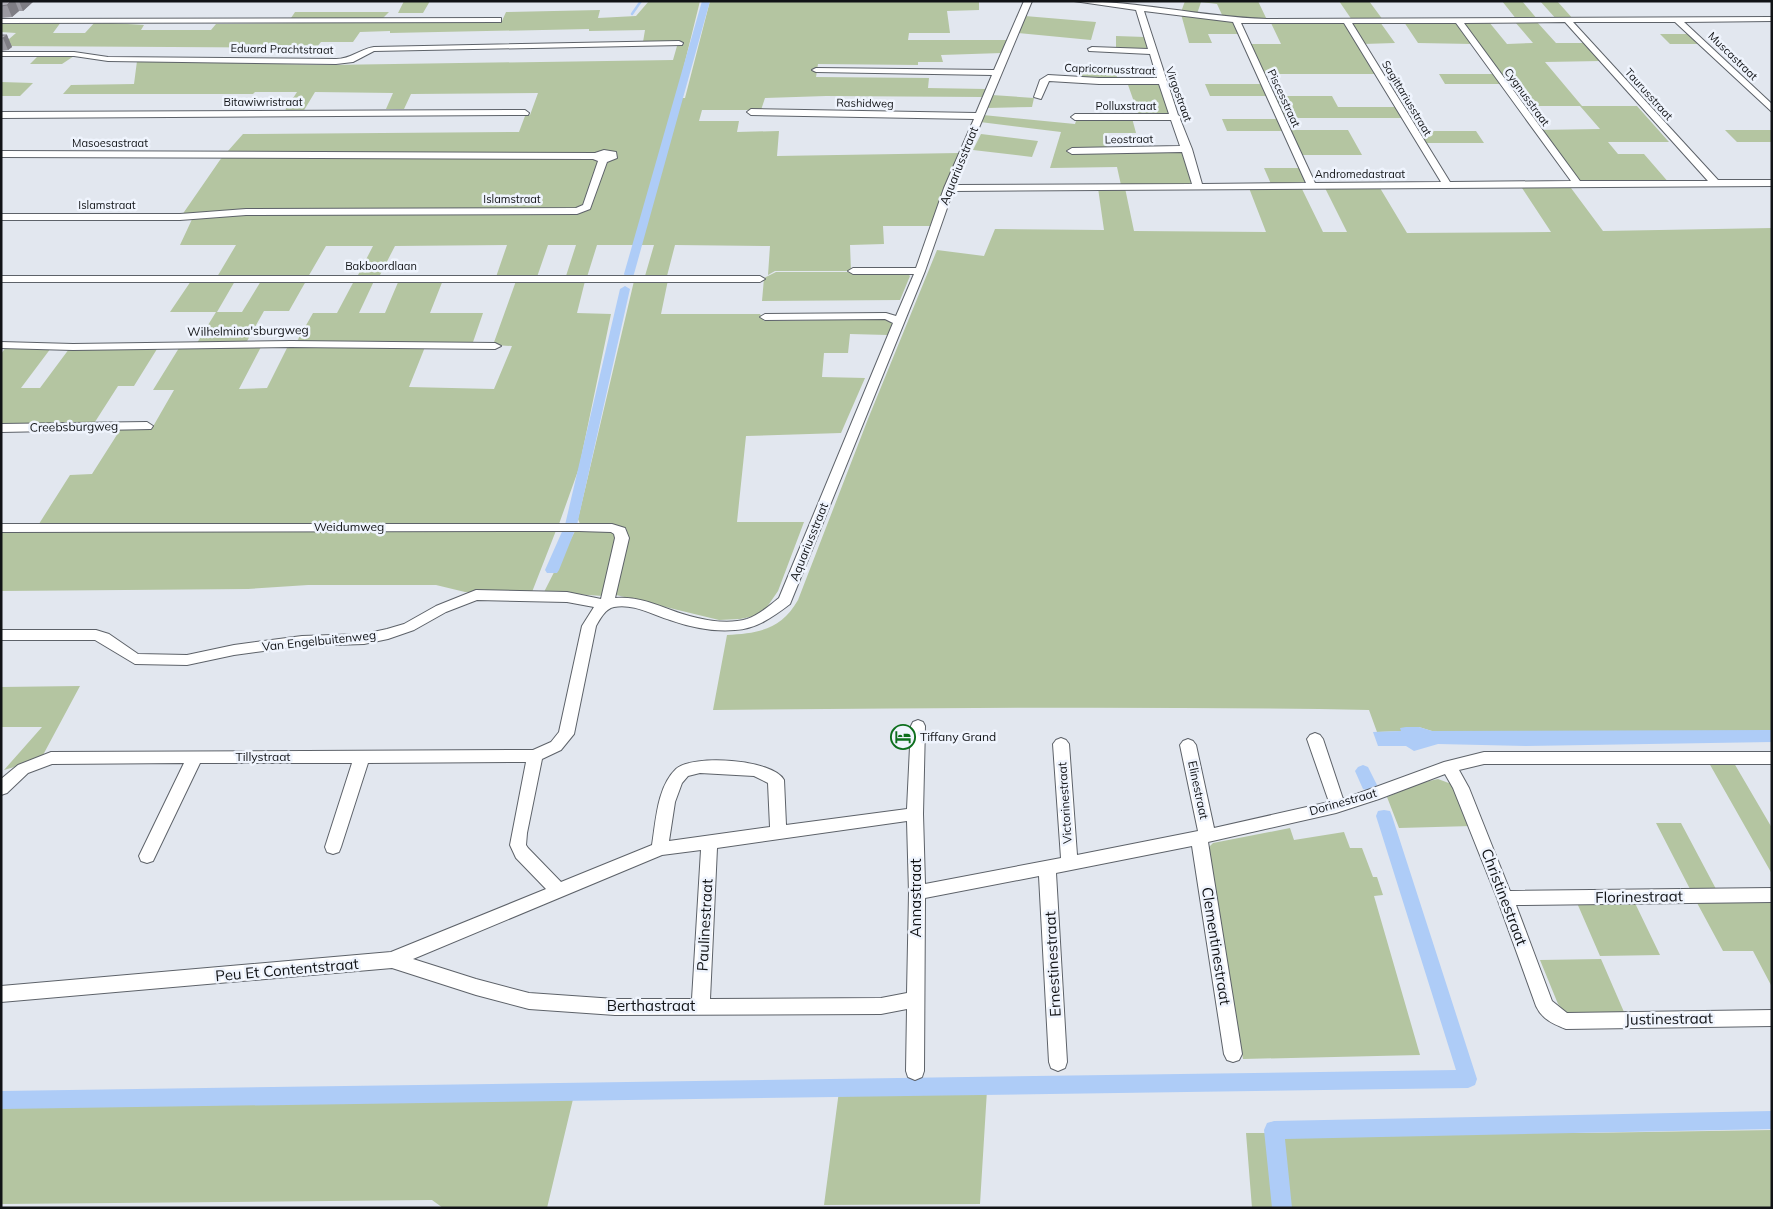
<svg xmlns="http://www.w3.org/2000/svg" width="1773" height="1209" font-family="Mulish,sans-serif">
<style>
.green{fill:#b4c5a1}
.water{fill:#aeccf7}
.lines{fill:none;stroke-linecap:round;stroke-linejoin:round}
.stream{stroke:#aeccf7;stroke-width:2.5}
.canal{fill:#aeccf7;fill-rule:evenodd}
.minor-casing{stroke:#5d6269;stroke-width:2}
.minor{fill:#fff;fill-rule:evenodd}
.wall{fill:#9b9aa2}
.shaded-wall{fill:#7e7d84}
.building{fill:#b4b3bc;stroke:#7e7d84}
.labels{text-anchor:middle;stroke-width:5;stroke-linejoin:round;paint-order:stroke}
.far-street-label{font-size:11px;fill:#111316;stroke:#eff4fd}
.street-label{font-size:12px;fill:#111316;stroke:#eff4fd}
.poi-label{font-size:12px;fill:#111316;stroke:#eff4fd;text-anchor:start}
.near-street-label{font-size:15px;fill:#111316;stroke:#eff4fd}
</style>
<rect width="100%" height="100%" fill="#e2e7ef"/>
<path class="green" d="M 404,1 L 430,1 L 423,13 L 398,13 Z
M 649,1 L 700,1 L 676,98 L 685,98 L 710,1 L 979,1 L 979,10 L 947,11 L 950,33 L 909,33 L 908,40 L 1008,40 L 1002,53 L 941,55 L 943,62 L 918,62 L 918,65 L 818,64 L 817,70 L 812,71 L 817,71 L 816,77 L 929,78 L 928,88 L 986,89 L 982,97 L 826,96 L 765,98 L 761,110 L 702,110 L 699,121 L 739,121 L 737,132 L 779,131 L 777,156 L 959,153 L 930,226 L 883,226 L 884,244 L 850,245 L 851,271 L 775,271 L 768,275 L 770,246 L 675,245 L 667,276 L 645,276 L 654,245 L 597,245 L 587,277 L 566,276 L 576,245 L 548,245 L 537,277 L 496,277 L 507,245 L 395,246 L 379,277 L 357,277 L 373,246 L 326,246 L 308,277 L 217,277 L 236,245 L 180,245 L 194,215 L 182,215 L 220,160 L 243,134 L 519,132 L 525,116 L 530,115 L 538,93 L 411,94 L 404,109 L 386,109 L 393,93 L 315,92 L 303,112 L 284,112 L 297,92 L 255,92 L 253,94 L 63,94 L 71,85 L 134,84 L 137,61 L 328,65 L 673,60 L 677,46 L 680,46 L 681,42 L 643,42 L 645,30 L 589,31 L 589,29 L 390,33 L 390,31 L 360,32 L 353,42 L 321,42 L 316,48 L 1,46 L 16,33 L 1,32 L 1,22 L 61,22 L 53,33 L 85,33 L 95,22 L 144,25 L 141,30 L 211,30 L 216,24 L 502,21 L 506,12 L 600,10 L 598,18 L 636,16 Z
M 1185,1 L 1258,1 L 1267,20 L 1223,17 L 1217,4 L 1201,2 L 1197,14 L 1181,12 Z
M 1339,1 L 1369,1 L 1383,20 L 1352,20 Z
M 1502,1 L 1522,1 L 1538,20 L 1517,20 Z
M 1540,1 L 1557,1 L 1574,20 L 1557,20 Z
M 295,12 L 389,12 L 382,19 L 289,21 Z
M 1181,14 L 1233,22 L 1239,34 L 1208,34 L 1212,43 L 1189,43 Z
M 1025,16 L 1096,22 L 1091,40 L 1018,33 Z
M 1380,22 L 1395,43 L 1363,44 L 1352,25 L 1355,23 Z
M 1404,22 L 1457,23 L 1473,44 L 1418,43 Z
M 1465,22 L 1489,22 L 1507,44 L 1533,43 L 1515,22 L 1537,22 L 1556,43 L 1584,43 L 1601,61 L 1545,62 L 1582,106 L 1637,106 L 1669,142 L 1608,142 L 1618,154 L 1644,154 L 1670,184 L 1580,183 L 1537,130 L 1600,129 L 1580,106 L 1527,106 L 1464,25 Z
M 1271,23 L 1346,24 L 1377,74 L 1264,74 L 1250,44 L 1281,44 Z
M 1660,34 L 1689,34 L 1699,44 L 1670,44 Z
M 1116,36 L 1145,37 L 1149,50 L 1116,50 Z
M 38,56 L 74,56 L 62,64 L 30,64 Z
M 1083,65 L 1113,65 L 1118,80 L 1080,80 Z
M 1439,74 L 1496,74 L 1503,84 L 1445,84 Z
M 1,82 L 33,83 L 20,96 L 1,96 Z
M 1127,82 L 1161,83 L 1173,114 L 1139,116 Z
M 1205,84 L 1262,84 L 1268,96 L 1210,96 Z
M 992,95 L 1034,98 L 1032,107 L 987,108 Z
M 1275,96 L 1332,96 L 1338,107 L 1396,107 L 1403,118 L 1285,118 Z
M 983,115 L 1075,124 L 1077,118 L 1132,118 L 1136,133 L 1104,133 L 1107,149 L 1182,151 L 1185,153 L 1192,182 L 1187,185 L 1121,185 L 1117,167 L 1050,168 L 1061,132 L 980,122 Z
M 1222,119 L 1278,119 L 1284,131 L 1227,131 Z
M 1290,130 L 1348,130 L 1362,155 L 1302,155 Z
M 1725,130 L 1772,130 L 1772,142 L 1737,142 Z
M 1418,131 L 1476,131 L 1484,143 L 1425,143 Z
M 981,134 L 1038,141 L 1032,157 L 973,150 Z
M 1264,168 L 1300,168 L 1307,182 L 1271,184 Z
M 1098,188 L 1125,188 L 1134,231 L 1266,232 L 1249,188 L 1302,189 L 1323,232 L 1347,232 L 1325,188 L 1380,188 L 1407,233 L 1551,232 L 1522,188 L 1571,188 L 1603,231 L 1772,228 L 1772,731 L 1432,731 L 1419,727 L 1401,731 L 1377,732 L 1369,710 C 1150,706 932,708 713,710 L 727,635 C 758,633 781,630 798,600 L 868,419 L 937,250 L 984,256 L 995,229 L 1104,230 Z
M 776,272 L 851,272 L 852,274 L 908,274 L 910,276 L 900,300 L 762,301 L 764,278 Z
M 399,280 L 443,280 L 430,313 L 483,313 L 472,345 L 296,343 L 313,313 L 337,313 L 354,281 L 374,281 L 359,313 L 385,313 Z
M 668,280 L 661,314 L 760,314 L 764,321 L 884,319 L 894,322 L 888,335 L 850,334 L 848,353 L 824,353 L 822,377 L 865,378 L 841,433 L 746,436 L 737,522 L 804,522 L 778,591 L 767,607 L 755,616 L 740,619 L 719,620 L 608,593 L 625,534 L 580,524 L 578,519 L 634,281 Z
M 191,281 L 235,281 L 217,312 L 242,312 L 261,281 L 306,281 L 289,311 L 264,311 L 246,343 L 197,343 L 216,312 L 170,312 Z
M 516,281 L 585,281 L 577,313 L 611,314 L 579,468 L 559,524 L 37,527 L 70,475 L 92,474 L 120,430 L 151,430 L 174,390 L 153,390 L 179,348 L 261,347 L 239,389 L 267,388 L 288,346 L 425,347 L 409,387 L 494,389 L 512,346 L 493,345 Z
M 6,347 L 51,348 L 21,388 L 40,388 L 69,349 L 157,349 L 134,386 L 118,386 L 93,425 L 1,425 L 1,354 Z
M 557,528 L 532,592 L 465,592 L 436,585 L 308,585 L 248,589 L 1,591 L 1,531 Z
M 576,529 L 609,529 L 618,533 L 603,596 L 544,592 Z
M 80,686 L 43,755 L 21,765 L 4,770 L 42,727 L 1,727 L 1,687 Z
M 1709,763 L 1734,763 L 1772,828 L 1772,874 Z
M 1438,779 L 1454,785 L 1472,826 L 1399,828 L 1387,797 L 1420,783 Z
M 1656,823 L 1681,823 L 1716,889 L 1690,889 Z
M 1290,828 L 1294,840 L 1344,832 L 1350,848 L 1362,848 L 1373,877 L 1377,877 L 1383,895 L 1374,896 L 1420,1055 L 1243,1059 L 1209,847 L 1213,843 Z
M 1772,899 L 1772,987 L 1753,951 L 1723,951 L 1696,901 Z
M 1634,901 L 1660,955 L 1600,956 L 1577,903 Z
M 1601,959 L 1624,1012 L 1566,1013 L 1558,1004 L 1540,960 Z
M 987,1090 L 980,1204 L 824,1205 L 839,1091 Z
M 574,1095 L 547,1208 L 443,1208 L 432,1200 L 1,1204 L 1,1106 Z
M 1772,1130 L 1772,1208 L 1252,1208 L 1246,1133 L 1583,1133 Z"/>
<path class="water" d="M 1406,727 L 1419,727 L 1432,731 L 1772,730 L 1772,742 L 1526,746 L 1438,744 L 1414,751 L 1406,746 L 1378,746 L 1373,732 L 1401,731 L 1400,728 Z"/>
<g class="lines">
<path class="stream" d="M 632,14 L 641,1"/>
<path class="canal" d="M 702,1 L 710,1 L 634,274 L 633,276 L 625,276 L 624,274 Z
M 625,286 L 630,289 L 577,525 L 559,570 L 557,573 L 547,573 L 545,570 L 565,525 L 620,289 Z
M 1363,765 L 1368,767 L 1377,785 L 1375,789 L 1369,791 L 1363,789 L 1355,771 L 1358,767 Z
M 1384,810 L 1390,811 L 1392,816 L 1477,1079 L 1475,1085 L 1468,1088 L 1,1109 L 1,1091 L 1456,1070 L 1376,816 L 1378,811 Z
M 1772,1111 L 1772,1129 L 1285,1139 L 1292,1208 L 1272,1208 L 1264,1130 L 1267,1123 L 1274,1121 Z"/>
<defs>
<path id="minor" d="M 1024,1 L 1032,1 L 955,185 L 1192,184 L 1182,152 L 1072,154 L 1067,151 L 1072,148 L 1180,146 L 1171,120 L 1075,120 L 1071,117 L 1075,114 L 1169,114 L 1159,84 L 1099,84 L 1049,81 L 1041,99 L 1034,97 L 1040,80 L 1048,75 L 1099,78 L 1157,78 L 1150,54 L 1089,51 L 1088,49 L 1092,47 L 1148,49 L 1136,10 L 1074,1 C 1139,1 1202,17 1267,19 L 1772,17 L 1772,21 L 1684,22 L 1772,104 L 1772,112 L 1675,22 L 1573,22 L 1718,180 L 1772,180 L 1772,186 L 953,191 L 925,271 L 790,604 C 773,617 756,629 735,630 C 714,632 690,627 670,620 C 653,615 633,603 614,607 C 605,609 600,619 596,626 L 574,734 L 561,750 L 542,759 L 527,833 L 526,845 L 528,848 L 561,882 L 652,845 C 656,821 657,787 676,769 C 692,754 773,759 784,780 L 786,825 L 907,809 L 911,726 L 913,722 L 918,720 L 923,722 L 925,726 L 923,814 L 925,884 L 1061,858 L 1053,744 L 1056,740 L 1061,738 L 1066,740 L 1069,744 L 1077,855 L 1198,831 L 1180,745 L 1183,741 L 1188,739 L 1193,741 L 1196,745 L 1214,828 L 1329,802 L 1307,739 L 1310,735 L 1315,733 L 1320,735 L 1323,739 L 1343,799 L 1444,762 L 1484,752 L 1772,752 L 1772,764 L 1484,764 L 1459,770 L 1469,788 L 1510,891 L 1772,888 L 1772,902 L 1516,905 L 1552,1001 L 1567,1013 L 1772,1010 L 1772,1026 L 1566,1029 C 1553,1024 1542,1019 1536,1006 L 1497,898 L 1453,788 L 1445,774 L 1379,799 L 1336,813 L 1208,842 L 1242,1054 L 1239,1060 L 1233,1062 L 1227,1060 L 1224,1054 L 1192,846 L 1056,873 L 1067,1062 L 1065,1068 L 1058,1071 L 1051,1068 L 1049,1062 L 1039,876 L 925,898 L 924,1071 L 922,1077 L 915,1080 L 908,1077 L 906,1071 L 907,1009 L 881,1014 L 615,1015 L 529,1009 L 476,995 L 392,968 L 1,1002 L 1,986 L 391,952 L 546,889 L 516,858 L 510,845 L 526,762 L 368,763 L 341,847 L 339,852 L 333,854 L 327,852 L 325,847 L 352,763 L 200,763 L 153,861 L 147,863 L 141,861 L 139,856 L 184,763 L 52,764 L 28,773 L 7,793 L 1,795 L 1,779 L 18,765 L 51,752 L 533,750 L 551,742 L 559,732 L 582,626 L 594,607 L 567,602 L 477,600 L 446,612 L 414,630 L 388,639 L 364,644 L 302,646 L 234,655 L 187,665 L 135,664 L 95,640 L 1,640 L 1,630 L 96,630 L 109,634 L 138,654 L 187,655 L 234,645 L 302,636 L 364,634 L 387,629 L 404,624 L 436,606 L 476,590 L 567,592 L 601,599 L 615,538 L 614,534 L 611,532 L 579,531 L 1,532 L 1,524 L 612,524 L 625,528 L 629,538 L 615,598 C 634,596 653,603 671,610 C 692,618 724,626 747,619 C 759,615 769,606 779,598 L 893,323 L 885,319 L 765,320 L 760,317 L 765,314 L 886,313 L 896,316 L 914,274 L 853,274 L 848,271 L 853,268 L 916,268 L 944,188 L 974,119 L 751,115 L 747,112 L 751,109 L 976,113 L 992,75 L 816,72 L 812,70 L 816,68 L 994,70 ZM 1144,11 L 1233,22 L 1306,183 L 1202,184 L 1192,149 L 1180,119 L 1181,117 L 1178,115 ZM 1565,22 L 1708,181 L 1580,181 L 1464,23 ZM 1241,23 L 1344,23 L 1441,182 L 1315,183 ZM 1352,23 L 1456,23 L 1571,181 L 1450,182 ZM 700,773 L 754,776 L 768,783 L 770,827 L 669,841 L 675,802 L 682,783 L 688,776 ZM 907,821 L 909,893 L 907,993 L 881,998 L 710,999 L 717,848 ZM 701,850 L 692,999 L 615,999 L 529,993 L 476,979 L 413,959 L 662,855 Z
M 501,18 L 501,22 L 498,22 L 1,23 L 1,19 Z
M 679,41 L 683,43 L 682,45 L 374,51 L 353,62 L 336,64 L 108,61 L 74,56 L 1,56 L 1,52 L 74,52 L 108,57 L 336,59 C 351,59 360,49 374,47 Z
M 525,110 L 529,113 L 528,115 L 1,118 L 1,112 Z
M 604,150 L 616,152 L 617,158 L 607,162 L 590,209 L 577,214 L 246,215 L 180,220 L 1,220 L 1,214 L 180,214 L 246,209 L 576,208 L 583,205 L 598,161 L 593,159 L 1,157 L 1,151 L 595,153 Z
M 1,276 L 760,276 L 765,279 L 760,282 L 1,282 Z
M 291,341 L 495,343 L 501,346 L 495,349 L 291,347 L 73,350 L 1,348 L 1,342 L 73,344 Z
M 147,422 L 153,426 L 151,429 L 1,432 L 1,424 Z"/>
</defs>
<use href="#minor" class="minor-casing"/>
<use href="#minor" class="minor"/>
</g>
<path class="wall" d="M 1,1 L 34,1 L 23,11 L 19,11 L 12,17 L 1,18 Z
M 1,35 L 7,35 L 12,47 L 8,50 L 1,51 Z"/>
<path class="shaded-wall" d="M 11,1 L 15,1 L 19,11 L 12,17 L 7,5 Z
M 19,1 L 34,1 L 23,11 Z
M 7,35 L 12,47 L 8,50 L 3,38 Z"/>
<path class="building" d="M 1,1 L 11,1 L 7,5 L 1,6 Z
M 1,35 L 7,35 L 3,38 L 1,38 Z"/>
<defs>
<symbol id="hotel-ring" viewBox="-11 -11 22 22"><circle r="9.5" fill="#eff4fd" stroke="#0d6f1d" stroke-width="1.5"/><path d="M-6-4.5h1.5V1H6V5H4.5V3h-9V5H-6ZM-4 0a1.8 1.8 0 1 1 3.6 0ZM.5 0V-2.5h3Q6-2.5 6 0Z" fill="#0d6f1d"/></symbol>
</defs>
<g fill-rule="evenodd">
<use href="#hotel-ring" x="889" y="723" width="28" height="28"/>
</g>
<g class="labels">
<g class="far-street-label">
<text transform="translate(282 49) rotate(1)" y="4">Eduard Prachtstraat</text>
<text transform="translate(1733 56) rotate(44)" y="4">Muscastraat</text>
<text transform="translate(1110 69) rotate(2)" y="4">Capricornusstraat</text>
<text transform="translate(1179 94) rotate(70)" y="4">Virgostraat</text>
<text transform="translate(1649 94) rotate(48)" y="4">Taurusstraat</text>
<text transform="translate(1527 97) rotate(54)" y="4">Cygnusstraat</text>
<text transform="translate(1284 98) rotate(65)" y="4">Piscesstraat</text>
<text transform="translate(1407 98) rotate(59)" y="4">Sagittariusstraat</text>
<text x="263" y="106">Bitawiwristraat</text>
<text transform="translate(865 103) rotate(1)" y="4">Rashidweg</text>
<text x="1126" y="110">Polluxstraat</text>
<text transform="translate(1129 139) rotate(-1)" y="4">Leostraat</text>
<text x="110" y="147">Masoesastraat</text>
<text x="1360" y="178">Andromedastraat</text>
<text x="512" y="203">Islamstraat</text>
<text x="107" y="209">Islamstraat</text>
<text x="381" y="270">Bakboordlaan</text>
</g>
<g class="street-label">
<text transform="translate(959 166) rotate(-68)" y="4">Aquariusstraat</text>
<text transform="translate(248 331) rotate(-1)" y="4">Wilhelmina'sburgweg</text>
<text transform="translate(74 427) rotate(-1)" y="4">Creebsburgweg</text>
<text x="349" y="531">Weidumweg</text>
<text transform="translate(809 542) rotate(-68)" y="4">Aquariusstraat</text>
<text transform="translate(319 641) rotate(-6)" y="4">Van Engelbuitenweg</text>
<text x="263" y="761">Tillystraat</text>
<text transform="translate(1198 790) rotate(78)" y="4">Elinestraat</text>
<text transform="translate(1343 802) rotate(-16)" y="4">Dorinestraat</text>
<text transform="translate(1065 803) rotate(-94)" y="4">Victorinestraat</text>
</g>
<g class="poi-label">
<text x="920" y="741">Tiffany Grand</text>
</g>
<g class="near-street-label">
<text transform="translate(1504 897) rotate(69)" y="5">Christinestraat</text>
<text transform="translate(1639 897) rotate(-1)" y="5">Florinestraat</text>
<text transform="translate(916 898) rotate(-90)" y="5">Annastraat</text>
<text transform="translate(705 925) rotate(-87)" y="5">Paulinestraat</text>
<text transform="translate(1216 946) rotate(81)" y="5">Clementinestraat</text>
<text transform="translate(1053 964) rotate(-93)" y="5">Ernestinestraat</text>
<text transform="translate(287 970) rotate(-5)" y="5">Peu Et Contentstraat</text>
<text x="651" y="1011">Berthastraat</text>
<text transform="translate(1669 1019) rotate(-1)" y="5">Justinestraat</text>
</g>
</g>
<rect width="1773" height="1209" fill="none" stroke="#111316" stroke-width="5"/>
</svg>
